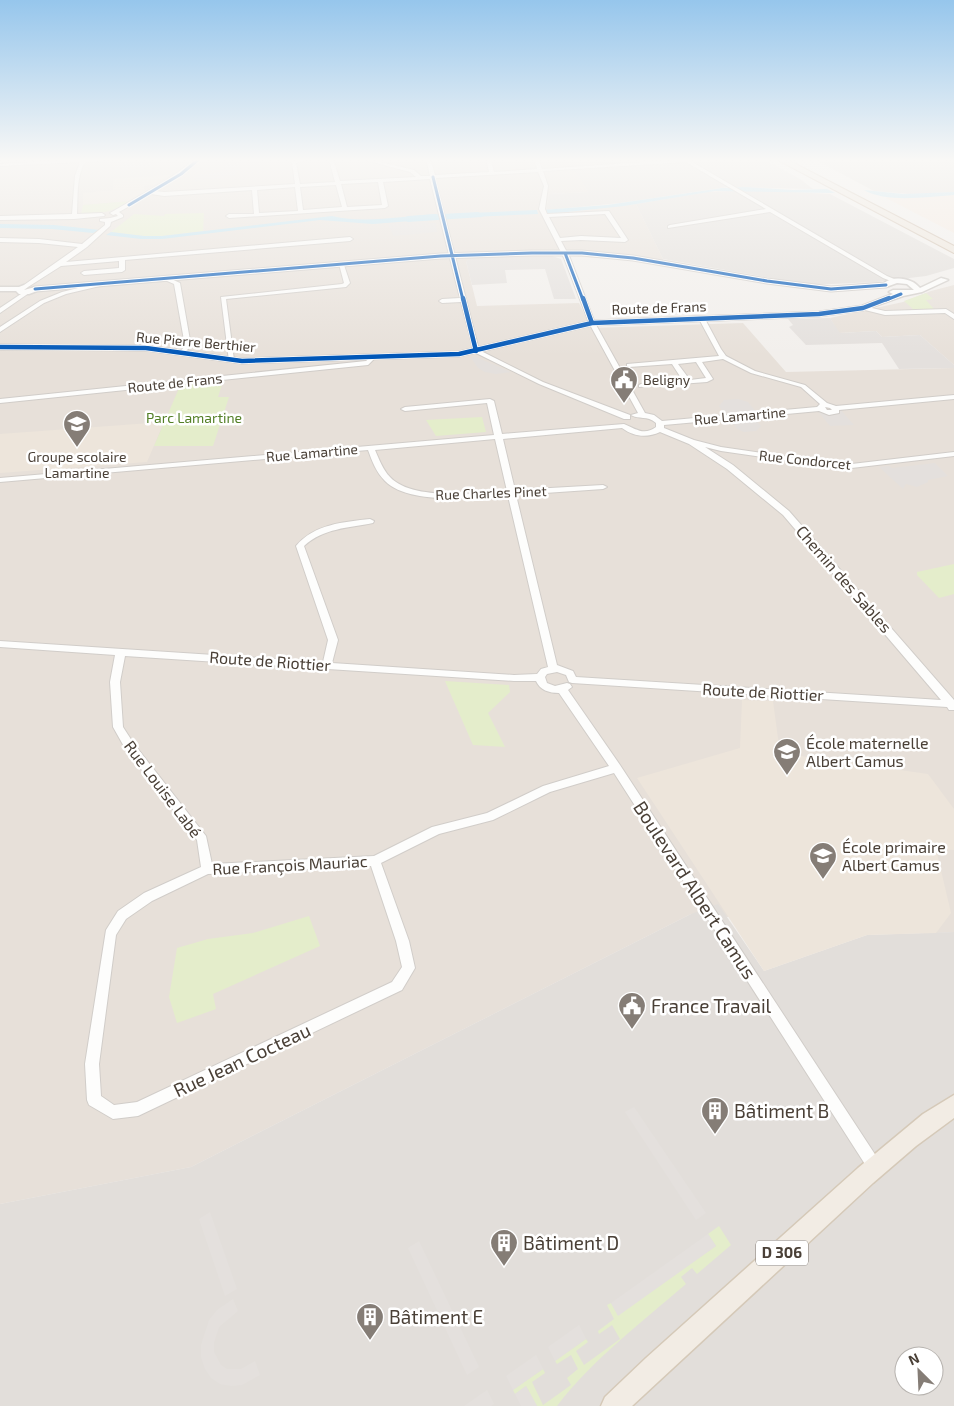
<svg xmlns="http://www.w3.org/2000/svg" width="954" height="1406" font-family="'Exo 2',sans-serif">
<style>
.residential{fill:#e7e0d9}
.commercial{fill:#f5e9df}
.industrial{fill:#e2deda;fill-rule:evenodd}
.education{fill:#ede5db}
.green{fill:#e4edcb}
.parking{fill:#e4e0dd}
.water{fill:#bbe2f2}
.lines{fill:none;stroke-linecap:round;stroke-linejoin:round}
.river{fill:#bbe2f2;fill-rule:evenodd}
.minor-casing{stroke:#d1cdc9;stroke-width:2}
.tertiary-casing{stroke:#d1cdc9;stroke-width:3}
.primary-casing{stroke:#d5c9b8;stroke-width:3}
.motorway-casing{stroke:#ccb9a6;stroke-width:2}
.minor{fill:#fdfdfc;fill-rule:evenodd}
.tertiary{fill:#fdfdfc;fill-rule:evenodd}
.primary{fill:#f2ece4;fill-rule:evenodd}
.motorway{fill:#ede4d9;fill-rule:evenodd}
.cycleway-far1-casing{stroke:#fff;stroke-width:5}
.cycleway-casing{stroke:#fff;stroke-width:6}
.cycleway-far1{stroke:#0057b8;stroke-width:3}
.cycleway{stroke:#0057b8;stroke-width:4.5}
.labels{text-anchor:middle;stroke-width:5;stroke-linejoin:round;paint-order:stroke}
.far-street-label{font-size:14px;fill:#4a4037;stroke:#fff}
.far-poi-label{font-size:14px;fill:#4a4037;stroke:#fff;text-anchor:start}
.far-park-label{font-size:14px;fill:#537f26;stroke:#fff}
.shield{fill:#fff;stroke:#807973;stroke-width:1}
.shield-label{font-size:15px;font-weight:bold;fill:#4a4037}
.street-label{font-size:16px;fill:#4a4037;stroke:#fff}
.poi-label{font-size:16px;fill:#4a4037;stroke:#fff;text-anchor:start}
.near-street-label{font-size:19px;fill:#4a4037;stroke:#fff}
.near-poi-label{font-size:19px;fill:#4a4037;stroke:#fff;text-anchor:start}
</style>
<rect width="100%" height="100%" fill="#f2efec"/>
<path class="residential" d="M 8,159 L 668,159 L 574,169 L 588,192 L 549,194 L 546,210 L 542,210 L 548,214 L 636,204 L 663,259 L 664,265 L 635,260 L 551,255 L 521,255 L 466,261 L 477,306 L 579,303 L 591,328 L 743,323 L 786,372 L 954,368 L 954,932 L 936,933 L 691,914 L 191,1167 L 0,1204 L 0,165 L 6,165 Z
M 954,285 L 954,365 L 920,335 L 882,337 L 876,331 L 839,333 L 830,318 L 903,302 L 931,291 Z"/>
<path class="commercial" d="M 954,195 L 954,233 L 886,198 L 889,197 Z"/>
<path class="industrial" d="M 691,159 L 763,159 L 800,179 L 813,189 L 727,187 L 620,203 L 546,210 L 549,194 L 588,192 L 574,170 L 694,161 Z
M 814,159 L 954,159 L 954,192 L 911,194 L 874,191 Z
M 755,190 L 830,194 L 954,259 L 954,268 L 926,276 L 876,282 L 810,285 L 663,259 L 636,204 L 707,192 Z
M 718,904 L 764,971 L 867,935 L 954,932 L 954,1406 L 0,1406 L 0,1204 L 191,1167 L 691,914 ZM 904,1356 L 934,1356 L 934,1386 L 904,1386 Z"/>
<path class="education" d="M 170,175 L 154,185 L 144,186 L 145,192 L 129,201 L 83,205 L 83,193 L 113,190 L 113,179 Z
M 164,422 L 147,462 L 0,473 L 0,434 Z
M 742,700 L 773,701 L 780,753 L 928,774 L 954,809 L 954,850 L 936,849 L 951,913 L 936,933 L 867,935 L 764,971 L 637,778 L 740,748 Z"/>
<path class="green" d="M 131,201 C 115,211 100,214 81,215 L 83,205 Z
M 204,213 L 203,231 L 162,236 L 143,236 L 111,232 L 134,214 L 164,216 L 165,214 Z
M 926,293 L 933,299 L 926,300 L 934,309 L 914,310 L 904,301 Z
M 223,381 L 218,397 L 229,397 L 213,446 L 154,446 L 180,386 Z
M 482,417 L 486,432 L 436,436 L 426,420 Z
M 954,564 L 954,594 L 939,598 L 917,575 L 917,572 Z
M 445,681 L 509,685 L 510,692 L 488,713 L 505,747 L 473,745 Z
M 309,916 L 320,946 L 213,994 L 216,1009 L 177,1023 L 169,997 L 177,948 L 208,939 L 253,933 Z
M 719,1226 L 731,1245 L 697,1274 L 692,1268 L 681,1277 L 686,1284 C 642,1322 593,1359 557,1406 L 537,1406 L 526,1386 L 515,1394 L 513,1390 L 543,1369 L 545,1373 L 532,1382 L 543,1405 L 571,1385 L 567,1378 L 578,1369 L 571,1355 L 557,1364 L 555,1361 L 586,1339 L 588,1342 L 576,1351 L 584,1365 L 620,1339 L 612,1325 L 599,1334 L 598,1331 L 614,1319 L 607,1305 L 611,1303 L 618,1315 L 716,1246 L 708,1234 Z"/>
<path class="parking" d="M 142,159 L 151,159 L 152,166 L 115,170 L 115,166 L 123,166 L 123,161 Z
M 234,159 L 243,159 L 235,176 L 195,181 L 195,175 L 222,172 L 228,161 L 232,161 Z
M 428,220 L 429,223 L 436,223 L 437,232 L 393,236 L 388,224 Z
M 549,255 L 561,259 L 576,299 L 554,299 L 545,269 L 505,270 L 507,283 L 472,285 L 466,261 L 475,256 Z
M 830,318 L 840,333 L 876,331 L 882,337 L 920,335 L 954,365 L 954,368 L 899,369 L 882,343 L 806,345 L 789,327 L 793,325 L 788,319 Z
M 476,357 L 511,372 L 496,374 L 485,372 L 478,368 L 471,358 Z
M 738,399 L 748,402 L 758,414 L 756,420 L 761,426 L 756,431 L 744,432 L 737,429 L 732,421 L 726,417 L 719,406 L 724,400 Z
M 839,408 L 854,425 L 830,426 L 816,409 L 825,412 Z
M 935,463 L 948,476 L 928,480 L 928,482 L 917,487 L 906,484 L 903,489 L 879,467 L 889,466 L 892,468 Z
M 634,1107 L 706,1213 L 696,1220 L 625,1112 Z
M 210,1212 L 237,1289 L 225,1296 L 199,1219 Z
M 708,1234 L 716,1246 L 618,1316 L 611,1303 Z
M 419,1241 L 479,1367 L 467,1375 L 408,1248 Z
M 233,1299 L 238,1311 L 219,1327 L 214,1343 L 214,1352 L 221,1365 L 227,1369 L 241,1369 L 255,1361 L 260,1375 L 242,1385 L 231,1386 L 220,1384 L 211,1378 L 205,1369 L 201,1357 L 201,1345 L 209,1320 L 217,1310 Z
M 579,1325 L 586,1339 L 555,1361 L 548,1347 Z
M 536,1355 L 543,1369 L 513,1390 L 506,1376 Z
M 526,1386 L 537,1406 L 521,1406 L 515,1394 Z
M 487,1390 L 494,1404 L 491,1406 L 464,1406 Z"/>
<path class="water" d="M 745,187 L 793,190 L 827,189 L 835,193 L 715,191 L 624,206 L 548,214 L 544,213 L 542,210 L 607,205 L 722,188 Z
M 864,190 L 903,194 L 954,192 L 954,195 C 924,197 887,203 864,190 Z
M 537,210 L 538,214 L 450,218 L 449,214 Z
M 436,214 L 437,219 L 373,224 L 320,220 L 162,239 L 141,239 L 106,235 L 111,232 L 144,236 L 162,236 L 332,216 C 366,224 402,216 436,214 Z
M 0,224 L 54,225 L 100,230 L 93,233 L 52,229 L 0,228 Z"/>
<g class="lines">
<path class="river" d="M 478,212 L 484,215 L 482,217 L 408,222 L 402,219 L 408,216 Z"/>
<defs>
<path id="minor" d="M 83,159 L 123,159 L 85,162 C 76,177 78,197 77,214 L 102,213 L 105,215 L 104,216 L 74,219 L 0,220 L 0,216 L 72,214 L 75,176 L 80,162 L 0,166 L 0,164 Z
M 196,159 L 201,159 L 181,176 L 155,191 L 164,192 L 295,184 L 292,162 L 302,159 L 310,159 L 296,163 L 300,184 L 335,182 L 329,159 L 333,159 L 340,181 L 416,177 L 410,172 L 361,159 L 368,159 L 414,170 L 421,176 L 430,176 L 426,159 L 430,159 L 435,175 L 489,172 L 486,159 L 490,159 L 494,172 L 537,169 L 534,159 L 538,159 L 542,169 L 687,159 L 887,276 L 899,281 L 896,283 L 883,278 L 770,212 L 668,228 L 668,226 L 670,225 L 766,209 L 686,162 L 543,171 L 548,186 L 545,209 L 547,214 L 609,211 L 628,240 L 625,242 L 581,240 L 561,241 L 570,258 L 595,323 L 645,413 L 654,415 L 662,421 L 817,407 L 820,404 L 801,387 L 751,373 L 723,359 L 702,362 L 713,379 L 707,382 L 639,387 L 639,385 L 641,384 L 683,381 L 672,364 L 629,367 L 627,366 L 627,364 L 719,356 L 699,319 L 702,317 L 705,319 L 721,349 L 726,356 L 755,371 L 805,385 L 827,403 L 836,406 L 954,395 L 954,399 L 839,410 L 839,413 L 829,415 L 819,411 L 664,425 L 664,428 L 694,440 L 721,447 L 843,465 L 954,452 L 954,456 L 843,469 L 721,451 L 705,447 L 733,465 L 789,511 L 954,700 L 954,710 L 949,710 L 947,707 L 572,683 L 569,682 L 566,675 L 557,672 L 547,674 L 545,677 L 547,683 L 555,686 L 567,683 L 570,684 L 572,687 L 568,690 L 620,765 L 880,1162 L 882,1167 L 880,1172 L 875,1174 L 870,1172 L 614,773 L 550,792 L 493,820 L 439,834 L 381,863 L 409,941 L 415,968 L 402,990 L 138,1116 L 113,1119 L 89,1105 L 87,1100 L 85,1064 L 106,930 L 118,911 L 144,893 L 201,867 L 197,840 L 126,750 L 113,727 L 110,682 L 115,655 L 0,647 L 0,641 L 323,662 L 328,640 L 296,546 C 314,524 344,522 370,519 L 374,521 L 373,523 C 348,528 324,528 304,546 L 338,640 L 332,663 L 514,675 L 537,674 L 541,669 L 548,667 L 508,496 C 477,498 408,505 385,481 C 376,472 372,461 368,450 L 0,482 L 0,478 L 494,435 L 487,403 L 405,411 L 401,409 L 405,407 L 490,399 L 494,401 L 502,434 L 624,424 C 636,429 644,436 656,427 L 656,423 C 647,415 639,420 631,415 L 638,413 L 589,323 L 564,258 L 539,209 L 544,186 L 538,172 L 435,178 L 479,350 L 543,382 L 630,415 L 630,419 L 624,419 L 539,384 L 474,352 L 461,302 L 442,303 L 439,301 L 442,299 L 460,298 L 430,179 L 383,182 L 388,206 L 385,208 L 229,218 L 226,216 L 229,214 L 254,214 L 252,190 L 164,196 L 151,194 L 119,212 L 123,215 L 123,217 L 111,222 L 110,226 L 87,247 L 66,262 L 350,237 L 353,239 L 350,241 L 125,260 L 125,270 L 122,272 L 84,275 L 81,273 L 84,271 L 119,268 L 119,261 L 61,266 L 28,287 L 24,287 L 24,285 L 78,247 L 39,243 L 0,242 L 0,238 L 39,239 L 82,244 L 105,225 L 105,222 L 100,221 L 100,219 L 110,218 L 118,216 L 116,214 L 113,215 L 110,213 L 167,180 ZM 378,182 L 382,205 L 347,207 L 341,184 ZM 336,185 L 342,207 L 303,210 L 300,187 ZM 295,187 L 298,211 L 259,213 L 257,190 ZM 605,214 L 621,238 L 581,236 L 560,238 L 549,217 ZM 696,362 L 706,378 L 690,380 L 678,364 ZM 825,407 L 830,408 L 832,410 L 827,410 ZM 622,428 C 634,437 647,438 660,432 L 689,444 L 727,469 L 783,515 L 941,700 L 576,677 L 573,671 L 557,665 L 516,495 L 603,489 L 607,487 L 603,485 L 515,490 L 503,439 ZM 495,439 L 507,491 C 477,493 412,501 390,477 C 383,470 379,459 375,450 ZM 125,656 L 514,681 L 536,681 C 540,690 549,693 559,693 L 609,766 L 543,786 L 487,813 L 432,827 L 374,856 L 212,864 L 206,836 L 134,744 L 123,727 L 120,682 ZM 371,866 L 396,941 L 402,967 L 392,982 L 137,1102 L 114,1105 L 101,1096 L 99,1064 L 116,935 L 126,919 L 152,901 L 208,874 Z
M 951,159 L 954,159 L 954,160 L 951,160 Z
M 339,264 L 344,265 L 350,283 L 346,287 L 226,299 L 234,360 L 229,361 L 221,297 L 342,284 L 344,283 Z
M 167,277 L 180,283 L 191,346 L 182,355 L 179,353 L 185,346 L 174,284 L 165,280 L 164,279 Z
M 98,283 L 101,285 L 100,286 L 66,294 L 44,303 L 0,332 L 0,327 L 40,301 L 62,292 Z
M 24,292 L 29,293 L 0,313 L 0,308 Z
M 863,306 L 885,311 L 946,309 L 954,314 L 954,319 L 945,313 L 885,315 L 861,309 L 861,307 Z
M 372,356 L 375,358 L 368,365 L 0,403 L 0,399 L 366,361 Z"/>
<path id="tertiary" d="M 532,251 L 582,251 L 633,256 L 767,279 L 831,287 L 884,283 C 894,275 912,278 920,288 L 941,278 L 948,280 L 922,292 L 903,296 L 863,310 L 819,316 L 592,325 L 459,356 L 242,363 L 146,350 L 0,349 L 0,345 L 146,346 L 242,359 L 459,352 L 592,321 L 819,312 L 862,306 L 893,294 L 889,292 L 893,290 L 914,290 L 907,284 L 897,283 L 886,287 L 831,291 L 767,283 L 633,260 L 582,255 L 532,255 L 441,258 L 37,291 L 29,294 L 19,294 L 16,291 L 0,291 L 0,287 L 19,287 L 24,285 L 28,287 L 24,290 L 35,287 L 441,254 Z"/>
<path id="primary" d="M 954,1095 L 954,1118 L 916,1146 L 873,1183 L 632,1406 L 601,1406 L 605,1397 L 646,1358 L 858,1168 L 923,1114 Z"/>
<path id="motorway" d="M 776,159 L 786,159 L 954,246 L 954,253 Z"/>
</defs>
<use href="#minor" class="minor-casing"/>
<use href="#tertiary" class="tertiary-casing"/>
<use href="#primary" class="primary-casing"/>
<use href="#motorway" class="motorway-casing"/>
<use href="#minor" class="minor"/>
<use href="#tertiary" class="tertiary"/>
<use href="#primary" class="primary"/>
<use href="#motorway" class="motorway"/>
<defs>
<path id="cycleway-far1" d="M 433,177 L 463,300
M 129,205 L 181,174 L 199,159
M 565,253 L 583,300
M 35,289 L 441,256 L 532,253 L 582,253 L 633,258 L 767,281 L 831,289 L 886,285
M 886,300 L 901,294"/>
<path id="cycleway" d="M 463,298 L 476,351
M 583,298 L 592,323
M 0,347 L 146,348 L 242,361 L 459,354 L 592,323 L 819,314 L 863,308 L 889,298"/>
</defs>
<use href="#cycleway-far1" class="cycleway-far1-casing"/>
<use href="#cycleway" class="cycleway-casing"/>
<use href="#cycleway-far1" class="cycleway-far1"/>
<use href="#cycleway" class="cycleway"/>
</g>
<linearGradient id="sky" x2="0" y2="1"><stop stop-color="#96c6ec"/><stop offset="0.45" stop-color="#f9f8f6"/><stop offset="1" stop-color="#f9f8f6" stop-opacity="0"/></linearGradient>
<rect width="954" height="356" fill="url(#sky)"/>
<defs>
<symbol id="civic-pin" viewBox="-11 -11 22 30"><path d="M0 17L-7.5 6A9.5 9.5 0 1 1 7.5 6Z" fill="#857d76" stroke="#fff"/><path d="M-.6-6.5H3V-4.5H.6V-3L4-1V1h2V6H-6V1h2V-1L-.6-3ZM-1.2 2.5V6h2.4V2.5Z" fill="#fff"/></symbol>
<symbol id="school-pin" viewBox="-11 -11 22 30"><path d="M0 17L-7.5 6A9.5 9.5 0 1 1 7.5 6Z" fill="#857d76" stroke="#fff"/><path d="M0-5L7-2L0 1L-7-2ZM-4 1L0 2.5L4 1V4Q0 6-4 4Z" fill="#fff"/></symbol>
<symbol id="building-pin" viewBox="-11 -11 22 30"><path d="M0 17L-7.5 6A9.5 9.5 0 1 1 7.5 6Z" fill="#857d76" stroke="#fff"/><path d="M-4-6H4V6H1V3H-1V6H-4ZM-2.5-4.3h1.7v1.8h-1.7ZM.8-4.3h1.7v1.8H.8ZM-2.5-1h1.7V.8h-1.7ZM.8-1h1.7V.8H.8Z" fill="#fff"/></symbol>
</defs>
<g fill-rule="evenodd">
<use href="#civic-pin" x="608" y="364" width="32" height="43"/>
<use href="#school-pin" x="61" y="408" width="32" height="43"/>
<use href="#school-pin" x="771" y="736" width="32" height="43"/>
<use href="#school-pin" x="807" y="840" width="32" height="43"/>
<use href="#civic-pin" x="616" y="990" width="32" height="43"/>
<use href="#building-pin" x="699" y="1095" width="32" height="43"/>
<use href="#building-pin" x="488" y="1227" width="32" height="43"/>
<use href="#building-pin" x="354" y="1301" width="32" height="43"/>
</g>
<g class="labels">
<g class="far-street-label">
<text transform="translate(659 308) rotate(-2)" y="5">Route de Frans</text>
<text transform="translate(196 342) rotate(5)" y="5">Rue Pierre Berthier</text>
<text transform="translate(175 383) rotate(-6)" y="5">Route de Frans</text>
<text transform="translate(740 416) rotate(-5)" y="5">Rue Lamartine</text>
<text transform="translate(312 453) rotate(-5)" y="5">Rue Lamartine</text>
<text transform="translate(805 460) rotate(6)" y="5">Rue Condorcet</text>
<text transform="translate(491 493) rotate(-2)" y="5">Rue Charles Pinet</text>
</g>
<g class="far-poi-label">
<text x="643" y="385">Beligny</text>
<text x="77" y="462" text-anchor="middle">Groupe scolaire<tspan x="77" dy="16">Lamartine</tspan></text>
</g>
<g class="far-park-label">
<text x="194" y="423">Parc Lamartine</text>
</g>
<rect class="shield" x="756" y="1240.5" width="52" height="25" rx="4"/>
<g class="shield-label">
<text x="782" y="1258">D 306</text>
</g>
<g class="street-label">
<text transform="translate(844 579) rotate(49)" y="6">Chemin des Sables</text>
<text transform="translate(270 661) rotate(4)" y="6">Route de Riottier</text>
<text transform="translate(763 692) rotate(3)" y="6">Route de Riottier</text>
<text transform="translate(163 789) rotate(53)" y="6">Rue Louise Labé</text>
<text transform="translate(290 865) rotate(-3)" y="6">Rue François Mauriac</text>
</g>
<g class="poi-label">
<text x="806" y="749">École maternelle<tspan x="806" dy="18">Albert Camus</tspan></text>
<text x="842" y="853">École primaire<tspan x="842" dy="18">Albert Camus</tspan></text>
</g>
<g class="near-street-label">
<text transform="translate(695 890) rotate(57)" y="7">Boulevard Albert Camus</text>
<text transform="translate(242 1060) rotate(-25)" y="7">Rue Jean Cocteau</text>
</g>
<g class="near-poi-label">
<text x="651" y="1013">France Travail</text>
<text x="734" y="1118">Bâtiment B</text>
<text x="523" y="1250">Bâtiment D</text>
<text x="389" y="1324">Bâtiment E</text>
</g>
</g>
<g transform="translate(919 1371) rotate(336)"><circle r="24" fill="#ffffff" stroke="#b7b3af"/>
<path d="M0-4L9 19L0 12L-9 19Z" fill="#857d76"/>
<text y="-8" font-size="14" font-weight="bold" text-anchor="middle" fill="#4a4037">N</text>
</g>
</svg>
